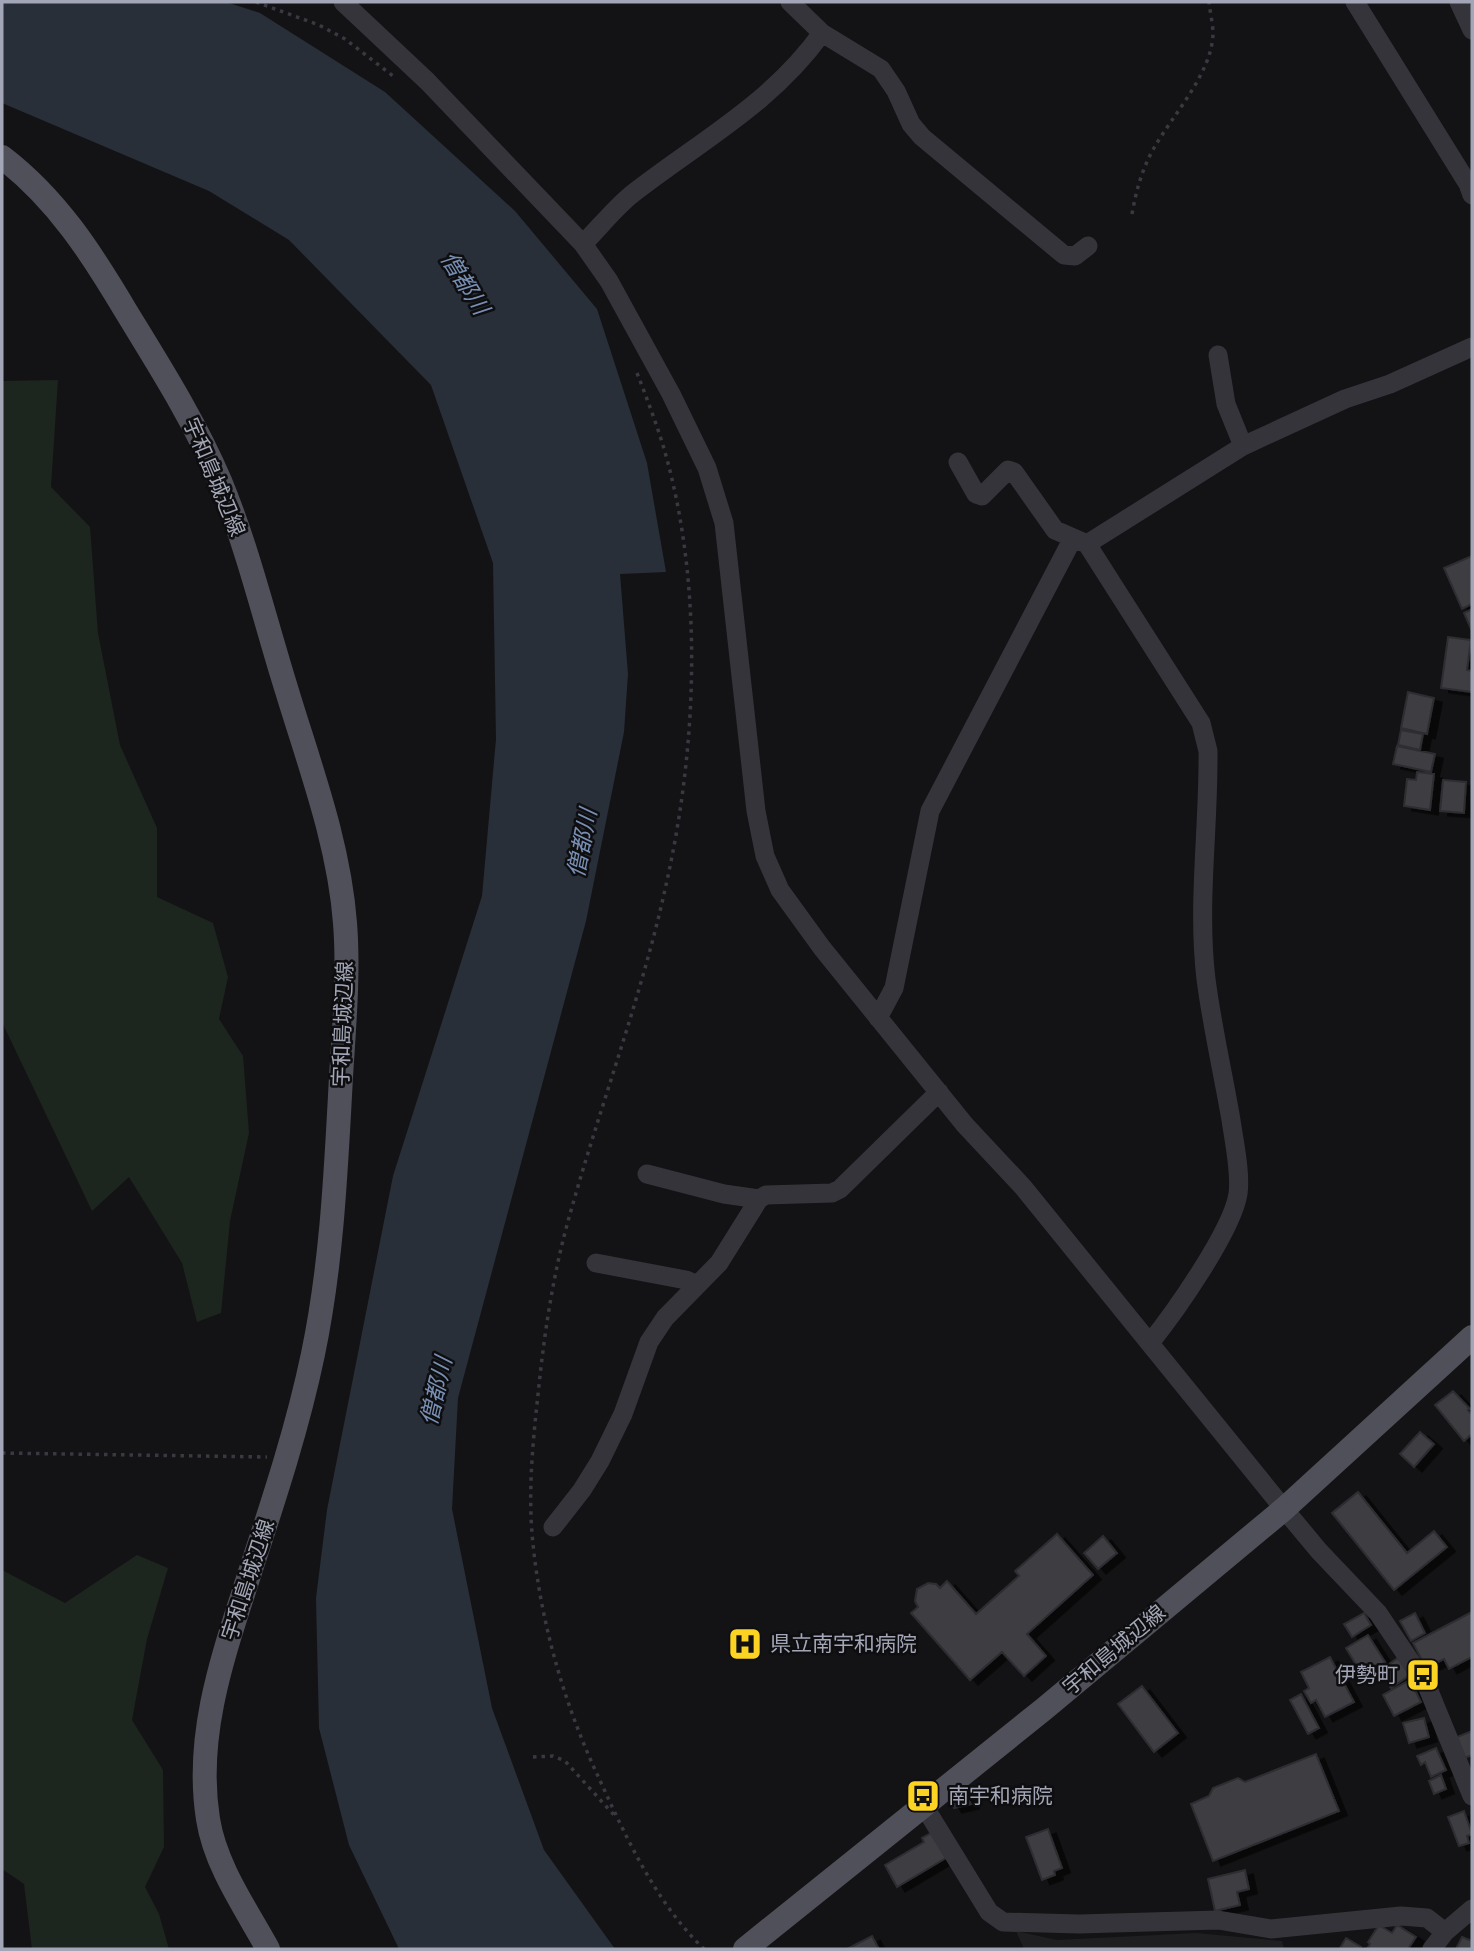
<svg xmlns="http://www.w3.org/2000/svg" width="1474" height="1951" font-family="Rubik,'Noto Sans JP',sans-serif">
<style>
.built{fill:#1f1f22}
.green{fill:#1d251f}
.water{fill:#282f39}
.building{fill:#3c3d42;stroke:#2d2d31;stroke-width:2;filter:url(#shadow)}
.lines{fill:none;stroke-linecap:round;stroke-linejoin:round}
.path{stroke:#393a41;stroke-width:3.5;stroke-dasharray:3.5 5;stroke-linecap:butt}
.minor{stroke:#34343a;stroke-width:19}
.major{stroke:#4f5059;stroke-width:24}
.labels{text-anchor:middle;stroke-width:5;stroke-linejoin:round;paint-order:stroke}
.street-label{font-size:21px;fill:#a3a6b6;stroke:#0e0e10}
.poi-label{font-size:21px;fill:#a3a6b6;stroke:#0e0e10;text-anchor:start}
.water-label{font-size:23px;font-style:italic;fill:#788fb3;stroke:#0e0e10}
</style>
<defs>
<filter id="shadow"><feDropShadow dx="8" dy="4.5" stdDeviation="0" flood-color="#0009"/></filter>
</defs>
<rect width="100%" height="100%" fill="#131315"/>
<path class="built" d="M 1016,1931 L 1057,1940 L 1196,1933 L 1282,1941 L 1284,1949 L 1024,1949 Z"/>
<path class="green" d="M 58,380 L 51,487 L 90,527 L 98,633 L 120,745 L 157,828 L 157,897 L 213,923 L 228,977 L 219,1019 L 243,1056 L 249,1133 L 230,1221 L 221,1313 L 197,1322 L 182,1263 L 129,1177 L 92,1211 L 2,1022 L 2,381 Z
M 137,1555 L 168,1568 L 147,1639 L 132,1720 L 163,1770 L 164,1847 L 145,1887 L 159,1914 L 169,1949 L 32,1949 L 24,1884 L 2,1869 L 2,1570 L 65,1603 Z"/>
<path class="water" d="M 2,2 L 226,2 L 260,13 L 385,92 L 515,211 L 597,309 L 647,463 L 666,572 L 620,574 L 628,674 L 624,732 L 586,921 L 458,1398 L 452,1509 L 492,1708 L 544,1850 L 615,1949 L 399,1949 L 349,1845 L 319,1728 L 316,1598 L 327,1510 L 393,1176 L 482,896 L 496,739 L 493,563 L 431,385 L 289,240 L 209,191 L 2,103 Z"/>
<path class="building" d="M 1472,556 L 1472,604 L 1462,609 L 1444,568 Z
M 1472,609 L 1472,631 L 1464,613 Z
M 1448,637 L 1471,640 L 1467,670 L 1472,671 L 1472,692 L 1441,688 Z
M 1408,692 L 1434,698 L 1427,734 L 1401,728 Z
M 1401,730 L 1423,734 L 1420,750 L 1398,745 Z
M 1397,746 L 1435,754 L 1431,772 L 1393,764 Z
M 1417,772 L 1434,774 L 1430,810 L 1404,806 L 1407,779 L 1416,780 Z
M 1443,780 L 1466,782 L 1464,813 L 1440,811 Z
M 1453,1391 L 1470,1409 L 1468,1410 L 1472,1415 L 1472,1434 L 1464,1441 L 1435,1405 Z
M 1420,1432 L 1434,1444 L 1414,1467 L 1400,1454 Z
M 1358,1492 L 1407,1553 L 1434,1531 L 1447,1547 L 1394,1590 L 1332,1513 Z
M 1057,1534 L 1093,1575 L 1027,1634 L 1046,1656 L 1024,1676 L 1002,1652 L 970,1680 L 911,1613 L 918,1607 L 915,1601 L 917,1589 L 928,1583 L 936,1584 L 940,1588 L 947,1581 L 976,1614 L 1019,1576 L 1015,1571 Z
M 1103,1536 L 1117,1553 L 1098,1569 L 1084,1553 Z
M 1472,1612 L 1472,1657 L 1449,1669 L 1444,1659 L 1426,1668 L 1413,1643 Z
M 1364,1613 L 1371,1625 L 1352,1637 L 1344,1624 Z
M 1415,1613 L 1425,1633 L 1411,1641 L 1400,1621 Z
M 1368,1635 L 1385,1662 L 1363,1676 L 1346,1648 Z
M 1330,1657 L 1354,1702 L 1325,1717 L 1316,1700 L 1311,1703 L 1304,1691 L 1309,1688 L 1301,1672 Z
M 1398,1658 L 1410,1675 L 1391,1688 L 1383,1676 L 1379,1678 L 1376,1673 Z
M 1410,1680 L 1421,1702 L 1394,1716 L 1383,1695 Z
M 1142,1686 L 1178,1733 L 1154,1752 L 1118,1704 Z
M 1301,1694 L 1319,1728 L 1308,1734 L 1290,1700 Z
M 1424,1718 L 1429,1737 L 1409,1743 L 1403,1723 Z
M 1472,1731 L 1472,1755 L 1465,1758 L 1457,1737 Z
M 1436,1748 L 1446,1770 L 1431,1777 L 1425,1762 L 1421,1765 L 1417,1756 Z
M 1316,1754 L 1339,1811 L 1213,1861 L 1191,1804 L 1209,1796 L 1213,1788 L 1238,1778 L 1245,1782 Z
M 1441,1775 L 1446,1789 L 1434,1794 L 1429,1781 Z
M 965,1794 L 971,1804 L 954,1808 L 951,1803 Z
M 1464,1811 L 1472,1834 L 1467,1836 L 1469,1843 L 1459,1846 L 1448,1817 Z
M 1048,1829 L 1062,1868 L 1054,1871 L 1055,1875 L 1042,1880 L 1026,1837 Z
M 931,1833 L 946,1858 L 897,1887 L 885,1865 L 924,1842 L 922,1838 Z
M 1245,1870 L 1249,1889 L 1237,1892 L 1240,1905 L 1215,1911 L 1208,1879 Z
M 1379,1925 L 1392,1933 L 1397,1925 L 1416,1937 L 1408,1949 L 1367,1949 L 1370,1944 L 1368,1942 Z
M 872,1936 L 879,1949 L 847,1949 Z
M 1462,1937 L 1472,1941 L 1472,1949 L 1456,1949 Z
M 1346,1938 L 1361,1947 L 1360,1949 L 1340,1948 Z"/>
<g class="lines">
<path class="path" d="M 256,2 L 319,25 L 345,39 L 393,76
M 1132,214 C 1136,191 1142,169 1154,148 C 1172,116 1212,73 1213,34 C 1213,24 1210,12 1209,2
M 637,373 C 649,404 661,435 669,467 C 703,599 696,752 666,885 C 641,1000 598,1111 567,1225 C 551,1284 543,1344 537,1404 C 532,1450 528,1498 533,1544 C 541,1623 564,1703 597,1774 C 625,1835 655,1902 704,1949
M 2,1453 L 267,1457
M 533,1757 L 553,1756 L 565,1761 L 614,1815"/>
<path class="minor" d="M 343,2 L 427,81 L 583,244 L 609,281 L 671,394 L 707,468 L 724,523 L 756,811 L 765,856 L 780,890 L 822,948 L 965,1125 L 1023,1187 L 1284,1509 L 1319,1551 L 1378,1613 L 1427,1686 L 1472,1796
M 790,2 L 822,33 L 881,69 L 896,91 L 911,124 L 922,137 L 1064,255 L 1075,256 L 1088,246
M 1355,2 L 1468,184 L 1472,195
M 1459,2 L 1472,30
M 583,244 C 599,228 614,209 631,195 C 700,141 770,105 822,33
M 1218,355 L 1226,404 L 1243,446
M 958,462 L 976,494 L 982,496 L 1008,470 L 1014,472 L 1055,530 L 1087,544 L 1201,723 L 1208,751 C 1209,827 1197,904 1206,979 C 1212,1026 1223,1073 1231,1120 C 1234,1141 1241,1173 1238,1194 C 1232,1231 1175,1312 1150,1343
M 1087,544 L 1243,446 L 1345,399 L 1390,384 L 1472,347
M 878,1018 L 894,988 L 930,811 L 1073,538
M 647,1174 L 724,1194 L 759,1199
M 596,1263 L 686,1280 L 697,1285
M 553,1527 L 582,1490 L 600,1461 L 623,1414 L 649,1342 L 665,1318 L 719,1263 L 759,1199 L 766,1195 L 832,1193 L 840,1189 L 939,1092
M 924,1806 L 989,1912 L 1003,1922 L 1079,1924 L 1218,1920 L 1271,1929 L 1401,1916 L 1427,1918 L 1445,1932
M 1432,1949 L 1445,1932 L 1472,1909"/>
<path class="major" d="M 2,157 C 57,199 92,254 127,313 C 160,367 195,422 220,481 C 248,548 265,621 287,691 C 310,767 339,843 345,923 C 349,973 344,1027 341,1077 C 336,1169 332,1263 313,1354 C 298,1426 275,1496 252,1566 C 226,1648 194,1731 208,1819 C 215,1865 246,1909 268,1949
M 745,1949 L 1044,1709 L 1284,1509 L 1472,1337"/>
</g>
<defs>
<symbol id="hospital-square" viewBox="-11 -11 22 22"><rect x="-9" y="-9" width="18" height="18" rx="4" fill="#fcd323" stroke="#0e0e10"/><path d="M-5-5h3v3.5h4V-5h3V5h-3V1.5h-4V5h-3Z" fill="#111"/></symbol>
<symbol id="bus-square" viewBox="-11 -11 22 22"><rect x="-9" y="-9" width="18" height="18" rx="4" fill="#fcd323" stroke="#0e0e10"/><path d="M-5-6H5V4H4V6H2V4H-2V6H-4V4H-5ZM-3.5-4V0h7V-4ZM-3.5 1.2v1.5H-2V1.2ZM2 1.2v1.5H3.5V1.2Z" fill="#111"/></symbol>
</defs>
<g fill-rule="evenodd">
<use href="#hospital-square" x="726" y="1625" width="38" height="38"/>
<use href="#bus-square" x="1404" y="1656" width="38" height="38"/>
<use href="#bus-square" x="904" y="1777" width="38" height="38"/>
</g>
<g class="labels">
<g class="street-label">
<text transform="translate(214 477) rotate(67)" y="7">宇和島城辺線</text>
<text transform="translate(343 1024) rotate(-88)" y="7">宇和島城辺線</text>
<text transform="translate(248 1580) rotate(-72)" y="7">宇和島城辺線</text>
<text transform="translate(1114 1650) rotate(-40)" y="7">宇和島城辺線</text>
</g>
<g class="poi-label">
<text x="770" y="1651">県立南宇和病院</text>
<text x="1398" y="1682" text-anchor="end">伊勢町</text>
<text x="948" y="1803">南宇和病院</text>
</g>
<g class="water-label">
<text transform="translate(465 283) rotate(58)" y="8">僧都川</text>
<text transform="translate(582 843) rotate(-79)" y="8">僧都川</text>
<text transform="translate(436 1391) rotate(-77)" y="8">僧都川</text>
</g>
</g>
<rect width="1474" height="1951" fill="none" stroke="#a3a6b6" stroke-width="7"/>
</svg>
